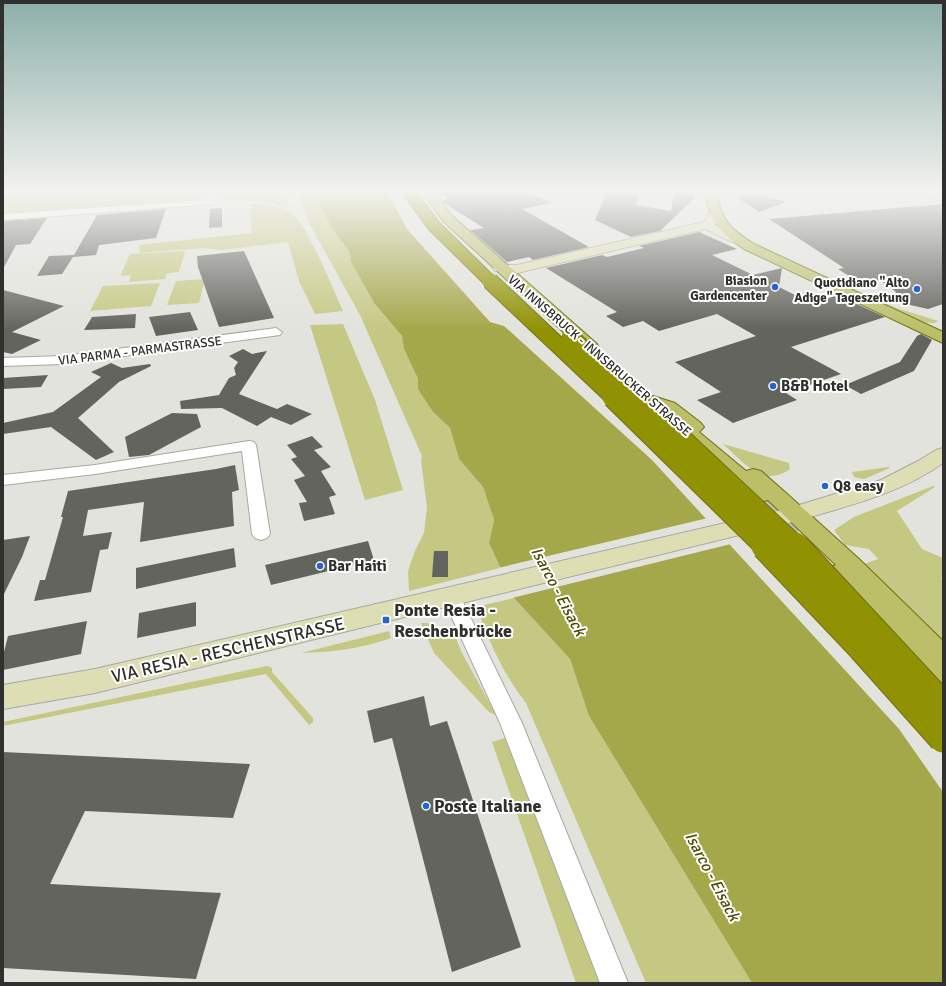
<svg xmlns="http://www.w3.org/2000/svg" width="946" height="986" font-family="Signika,sans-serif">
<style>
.green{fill:#c5c882}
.water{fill:#a5a74b}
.pier{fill:#e2e3dc}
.building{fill:#64645f}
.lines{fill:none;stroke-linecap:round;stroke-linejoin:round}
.primary-tunnel{stroke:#bebfb9;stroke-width:21;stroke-dasharray:21 10;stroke-linecap:butt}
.minor-casing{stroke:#a7a8a2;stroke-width:2}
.secondary-casing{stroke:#a7a8a2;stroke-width:2}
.primary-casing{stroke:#6e7013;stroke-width:2}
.minor{fill:#fff;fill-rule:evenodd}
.secondary{fill:#dedeb4;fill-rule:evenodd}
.primary{fill:#bcbe68;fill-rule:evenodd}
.motorway-bridge-far3-casing{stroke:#6e7013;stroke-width:14;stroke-linecap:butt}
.motorway-bridge-far2-casing{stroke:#6e7013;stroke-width:18;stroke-linecap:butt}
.motorway-bridge-far1-casing{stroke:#6e7013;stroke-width:23;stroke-linecap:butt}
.motorway-bridge-casing{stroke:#6e7013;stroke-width:29;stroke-linecap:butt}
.motorway-bridge-far3{stroke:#909204;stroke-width:12}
.motorway-bridge-far2{stroke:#909204;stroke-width:16}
.motorway-bridge-far1{stroke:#909204;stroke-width:21}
.motorway-bridge{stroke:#909204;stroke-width:27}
.poi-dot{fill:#2463d0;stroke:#fffffe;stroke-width:1.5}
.labels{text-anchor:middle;stroke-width:4;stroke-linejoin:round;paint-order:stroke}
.far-poi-label{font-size:13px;font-weight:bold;fill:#30302e;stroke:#fffffe;text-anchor:end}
.far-street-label{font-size:13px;fill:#30302e;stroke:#fffffe}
.poi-label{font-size:15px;font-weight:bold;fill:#30302e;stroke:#fffffe;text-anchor:start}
.water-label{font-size:16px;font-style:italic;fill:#4d4e04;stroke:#fffffe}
.near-poi-label{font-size:18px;font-weight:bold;fill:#30302e;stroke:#fffffe;text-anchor:start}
.near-street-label{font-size:18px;fill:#30302e;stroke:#fffffe}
</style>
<rect width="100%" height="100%" fill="#e2e3dc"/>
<path class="green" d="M 9,192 L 206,192 L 205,195 L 199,199 L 3,213 L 3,199 Z
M 224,192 L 285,192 L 290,209 L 264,201 L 223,201 Z
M 297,192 L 315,192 C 320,208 329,224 339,238 C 345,247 351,250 351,262 L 374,303 L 402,336 L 404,349 L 433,412 L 450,428 L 459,459 L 483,487 L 494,520 L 489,543 L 500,568 L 409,591 L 408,571 L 415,551 L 424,533 L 427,507 L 421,461 L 422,456 L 360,315 L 310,225 Z
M 250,204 C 263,204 280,206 292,213 C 307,224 334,291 343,311 L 315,314 L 299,281 L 288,242 L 220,250 L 204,248 L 140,253 L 139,245 L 252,233 Z
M 185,251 L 179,272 L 167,273 L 165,279 L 129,282 L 131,275 L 120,276 L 130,254 Z
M 205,279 L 199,303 L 167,305 L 176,281 Z
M 160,283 L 151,306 L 90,311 L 103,286 Z
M 867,295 L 897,308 L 938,321 C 928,331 876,302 863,296 Z
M 343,324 L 375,400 L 403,490 L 365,500 L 310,325 Z
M 723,444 L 789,463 L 790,469 C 762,489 743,461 723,444 Z
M 889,467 L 890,468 L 864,479 L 854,477 L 852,472 Z
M 933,486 L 935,487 L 897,511 L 922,549 L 943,558 L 943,573 L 941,579 L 943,580 L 943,648 L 864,564 L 878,559 L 869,549 L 845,545 L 834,530 L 854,517 Z
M 514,598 L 570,659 L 589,716 L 752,983 L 646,983 L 526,703 C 503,673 492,648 479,613 L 486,610 L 484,605 Z
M 421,623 C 435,622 444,630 453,639 L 456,638 L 461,651 L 496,715 L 489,712 L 434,653 Z
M 389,631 L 391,638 C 361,649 332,652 301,653 Z
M 267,666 L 272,668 L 272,672 L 313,718 L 313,722 L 309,725 L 266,674 L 3,726 L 3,722 Z
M 505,738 L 600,983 L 576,983 L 492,742 Z"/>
<path class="water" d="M 315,192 L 387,192 L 407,229 L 490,322 L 504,326 L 652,460 L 899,729 L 943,792 L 943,983 L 752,983 L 589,716 L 570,659 L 514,598 L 489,543 L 494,520 L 483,487 L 459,459 L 450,428 L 433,412 L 418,389 L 418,379 L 404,349 L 402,336 L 374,303 L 351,262 C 351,250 345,247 339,238 C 329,224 320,208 315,192 Z"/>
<path class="pier" d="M 708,518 L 731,544 L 512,598 L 498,568 Z"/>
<path class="building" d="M 439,192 L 530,192 L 551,203 L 522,209 L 589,247 L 533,260 L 529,257 L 507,262 L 470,230 L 484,228 L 444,203 L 442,201 L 448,198 Z
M 607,192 L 640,192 L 636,205 L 671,211 L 674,192 L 701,192 L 660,231 L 631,237 L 595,220 Z
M 754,193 L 786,202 L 759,212 L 738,198 Z
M 943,204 L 943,304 L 928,309 L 906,304 L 894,295 L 896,292 L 880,280 L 857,281 L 838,269 L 844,268 L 769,219 Z
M 222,208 L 222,227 L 209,228 L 210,209 Z
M 166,209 L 156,238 L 99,245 L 96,255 L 73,257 L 62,274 L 37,276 L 49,256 L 74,255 L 97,215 Z
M 47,218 L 30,244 L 16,245 L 3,269 L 3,221 Z
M 699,232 L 737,249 L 712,255 L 753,275 L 782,268 L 779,287 L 813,304 L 837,295 L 885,317 L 791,347 L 841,374 L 786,393 L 797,400 L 733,423 L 697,400 L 721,392 L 675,362 L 756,336 L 717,314 L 659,331 L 643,321 L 623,327 L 606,316 L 617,312 L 546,268 L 602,255 L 607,257 L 644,248 L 639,246 Z
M 244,251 L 274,318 L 219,327 L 198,267 L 197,256 Z
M 3,290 L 64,306 L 12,332 L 41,340 L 12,354 L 3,352 Z
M 190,312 L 198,330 L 156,336 L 149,317 Z
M 136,314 L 135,328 L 84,330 L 92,317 Z
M 921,334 L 932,340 L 914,371 L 861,394 L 845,385 L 900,362 L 917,336 Z
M 243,349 L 252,354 L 267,351 L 239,394 L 277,409 L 287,404 L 312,414 L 291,425 L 271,417 L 257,426 L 222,408 L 181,409 L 180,401 L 219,395 L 229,378 L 236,375 L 234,368 L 238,362 L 229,356 Z
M 111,363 L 122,368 L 150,364 L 151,366 L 119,382 L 78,418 L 114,452 L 96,460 L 51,427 L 3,434 L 3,423 L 53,412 L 101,377 L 91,372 Z
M 48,375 L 41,387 L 3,389 L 3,378 Z
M 172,413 L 197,414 L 201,427 L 149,455 L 129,457 L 125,437 Z
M 312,436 L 323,447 L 314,450 L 331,467 L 321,471 L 336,495 L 329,497 L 335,514 L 304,521 L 299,503 L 307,502 L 294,480 L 305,476 L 291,459 L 297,457 L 287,445 Z
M 235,465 L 239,490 L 232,492 L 234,526 L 140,542 L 144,502 L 88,510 L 83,536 L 112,532 L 108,549 L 100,550 L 91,592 L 34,601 L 40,580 L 45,580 L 63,517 L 61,517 L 68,491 L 216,469 Z
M 30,536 L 22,557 L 3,596 L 3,540 Z
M 368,541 L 374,560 L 271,585 L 265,565 Z
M 234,548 L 236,567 L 136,589 L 136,568 Z
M 434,551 L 448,551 L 448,577 L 432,577 Z
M 196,602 L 196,626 L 137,638 L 139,613 Z
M 87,621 L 81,654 L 3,670 L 3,656 L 8,636 Z
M 424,696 L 430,726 L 447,721 L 521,947 L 452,972 L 392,738 L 374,743 L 367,711 Z
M 3,752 L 250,764 L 233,818 L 85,811 L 50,884 L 221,893 L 196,979 L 3,968 Z"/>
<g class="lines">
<path class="primary-tunnel" d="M 761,495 L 809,542"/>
<defs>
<path id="minor" d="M 209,192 L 217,192 L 214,204 L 3,220 L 3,214 L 207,200 Z
M 276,328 L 282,332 L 280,335 L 63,364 L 3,366 L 3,358 L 63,356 Z
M 249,441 L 254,442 L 256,445 L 270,534 L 267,538 L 261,540 L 255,538 L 252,534 L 242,451 L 95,474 L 3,485 L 3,475 L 95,465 Z
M 451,589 L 458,591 L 460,596 L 522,723 L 628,983 L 600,983 L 500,723 L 442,596 L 444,591 Z"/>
<path id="secondary" d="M 915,192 L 934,192 L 943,195 L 943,201 L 916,194 Z
M 715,209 L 721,213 L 715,225 L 742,236 L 743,239 L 742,242 L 732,242 L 705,229 L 517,273 L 495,271 L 493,268 L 495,265 L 517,265 L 704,222 L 711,210 Z
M 943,448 L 943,463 C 900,494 847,506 797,521 L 95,693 L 3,709 L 3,685 L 95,669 L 786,509 L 881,480 L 918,461 L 936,450 Z"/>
<path id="primary" d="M 423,192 L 434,192 L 451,215 L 597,344 L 599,348 L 597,352 L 591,353 L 585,352 L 443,221 Z
M 706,192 L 718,192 C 719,220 732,230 754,244 L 943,332 L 943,343 L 744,249 C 723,235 707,220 706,192 Z
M 653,396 L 675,403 L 701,423 L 704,427 L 699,432 L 746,471 L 753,469 L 761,471 L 786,493 L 859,559 L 943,641 L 943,694 L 933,690 L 830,579 L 827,573 L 830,567 L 836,565 L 768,500 L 761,502 L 753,500 L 670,427 L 667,423 L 671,419 C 664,413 647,407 644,402 L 646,398 Z"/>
</defs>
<use href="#minor" class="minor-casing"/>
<use href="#secondary" class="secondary-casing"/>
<use href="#primary" class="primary-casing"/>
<use href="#minor" class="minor"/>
<use href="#secondary" class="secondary"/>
<use href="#primary" class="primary"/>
<defs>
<path id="motorway-bridge-far3" d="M 409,192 L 434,226 L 491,282"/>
<path id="motorway-bridge-far2" d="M 490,281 L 614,398
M 570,336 L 637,398"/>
<path id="motorway-bridge-far1" d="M 613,397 L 766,547
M 636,397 L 796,547"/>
<path id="motorway-bridge" d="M 765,546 L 860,646 L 943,739
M 795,546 L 943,705"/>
</defs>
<use href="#motorway-bridge-far3" class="motorway-bridge-far3-casing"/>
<use href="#motorway-bridge-far2" class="motorway-bridge-far2-casing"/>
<use href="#motorway-bridge-far1" class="motorway-bridge-far1-casing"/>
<use href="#motorway-bridge" class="motorway-bridge-casing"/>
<use href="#motorway-bridge-far3" class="motorway-bridge-far3"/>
<use href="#motorway-bridge-far2" class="motorway-bridge-far2"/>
<use href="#motorway-bridge-far1" class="motorway-bridge-far1"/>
<use href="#motorway-bridge" class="motorway-bridge"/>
</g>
<linearGradient id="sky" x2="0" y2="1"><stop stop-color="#8dafa9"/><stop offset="0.58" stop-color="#f2f2ef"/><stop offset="1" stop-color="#f2f2ef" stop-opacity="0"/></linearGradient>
<rect width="946" height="330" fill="url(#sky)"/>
<g class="poi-dot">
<circle cx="775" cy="287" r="4"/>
<circle cx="917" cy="289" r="4"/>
<circle cx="773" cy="386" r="4"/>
<circle cx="825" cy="486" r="4"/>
<circle cx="320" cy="566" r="4"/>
<rect x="382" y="616" width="8" height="8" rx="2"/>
<circle cx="426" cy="806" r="4"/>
</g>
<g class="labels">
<g class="far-poi-label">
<text x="767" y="285">Biasion<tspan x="767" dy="15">Gardencenter</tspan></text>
<text x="909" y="287">Quotidiano "Alto<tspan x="909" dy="15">Adige" Tageszeitung</tspan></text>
</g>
<g class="far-street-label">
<text transform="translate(140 350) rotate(-7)" y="5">VIA PARMA - PARMASTRASSE</text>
<text transform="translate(600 355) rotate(41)" y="5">VIA INNSBRUCK - INNSBRUCKER STRASSE</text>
</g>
<g class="poi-label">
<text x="781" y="391">B&amp;B Hotel</text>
<text x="833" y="491">Q8 easy</text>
<text x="328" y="571">Bar Haiti</text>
</g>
<g class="water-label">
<text transform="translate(559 591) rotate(62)" y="6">Isarco - Eisack</text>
<text transform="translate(713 876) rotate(62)" y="6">Isarco - Eisack</text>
</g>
<g class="near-poi-label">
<text x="394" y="616">Ponte Resia -<tspan x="394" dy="21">Reschenbrücke</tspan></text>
<text x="434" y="812">Poste Italiane</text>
</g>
<g class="near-street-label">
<text transform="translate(228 650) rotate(-13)" y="6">VIA RESIA - RESCHENSTRASSE</text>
</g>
</g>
<rect width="946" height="986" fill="none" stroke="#30302e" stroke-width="8"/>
</svg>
